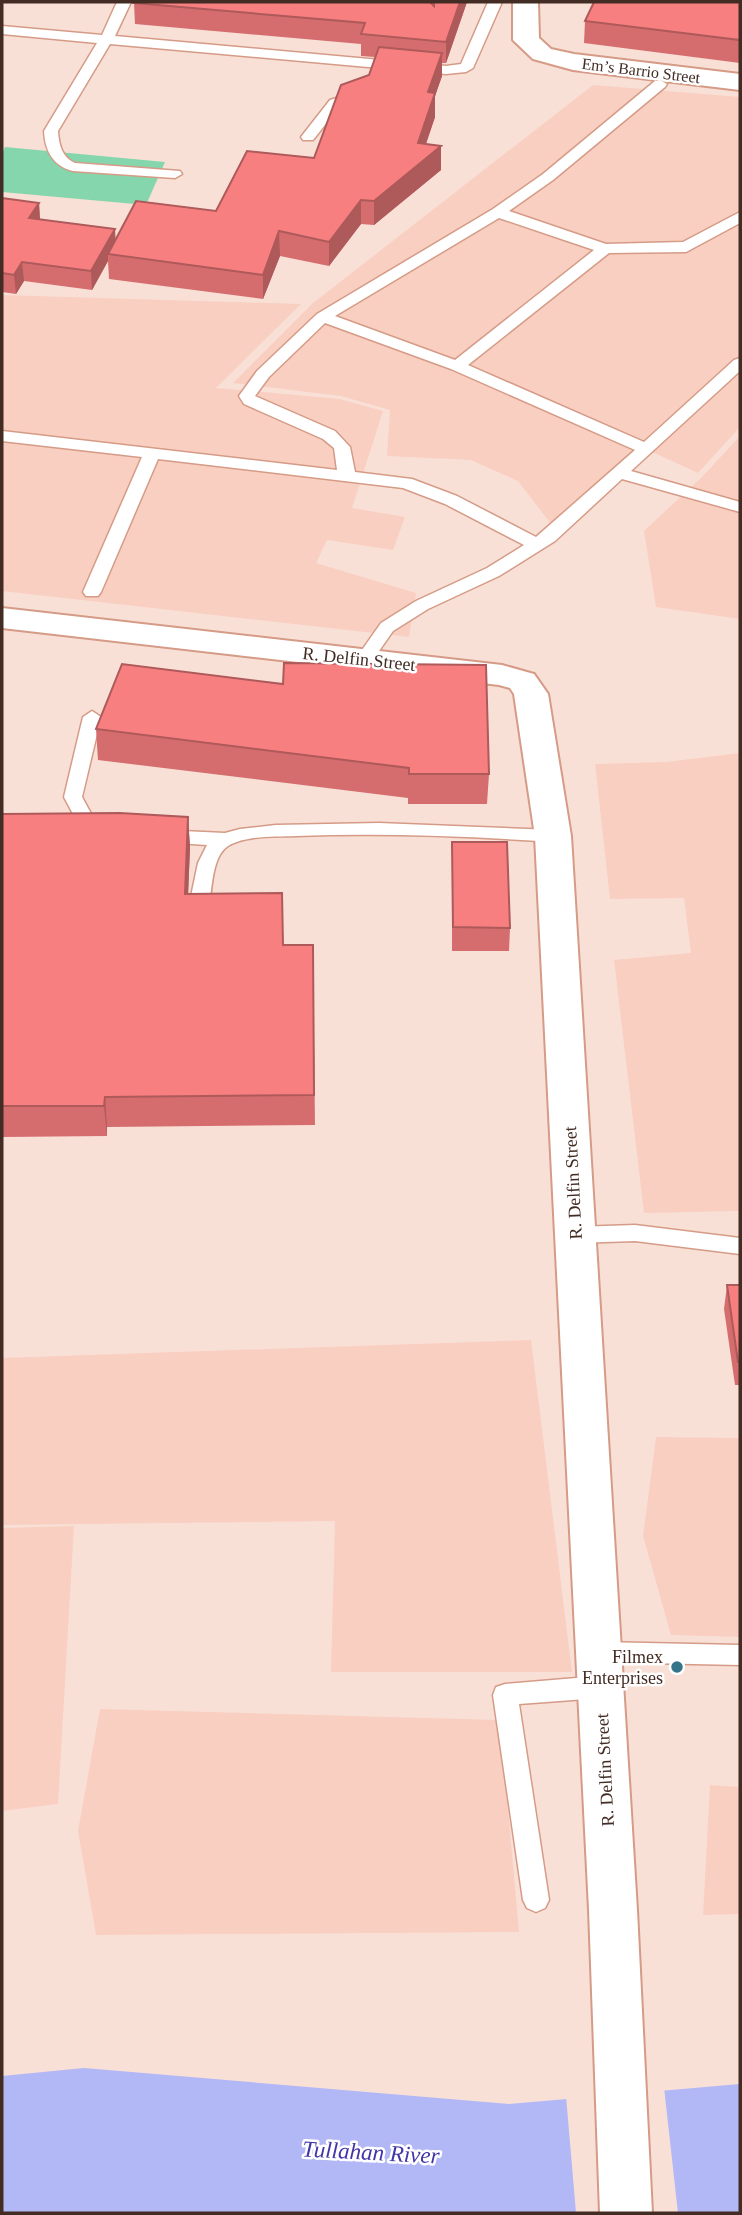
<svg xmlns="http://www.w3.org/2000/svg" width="742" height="2215" font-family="'Times New Roman',serif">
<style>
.built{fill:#f9cfc1}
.green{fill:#85d6ac}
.water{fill:#b2b7f6}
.pier{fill:#f9e0d7}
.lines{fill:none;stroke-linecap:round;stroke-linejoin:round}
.service-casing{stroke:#d59b86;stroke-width:3}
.minor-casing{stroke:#d59b86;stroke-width:4}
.service{fill:#fff;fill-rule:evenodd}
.minor{fill:#fff;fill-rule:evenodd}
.wall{fill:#d56d6e}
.shaded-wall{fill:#ae595a}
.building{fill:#f87f80;stroke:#ae595a;stroke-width:2}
.poi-dot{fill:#357589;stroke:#fff;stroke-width:2.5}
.labels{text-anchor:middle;stroke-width:5;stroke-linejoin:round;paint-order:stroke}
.far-street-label{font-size:16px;fill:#432c24;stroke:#fff}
.street-label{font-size:18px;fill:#432c24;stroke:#fff}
.poi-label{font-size:18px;fill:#432c24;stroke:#fff;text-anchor:end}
.near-water-label{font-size:23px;font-style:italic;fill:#4234a9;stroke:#fff}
</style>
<rect width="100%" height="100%" fill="#f9e0d7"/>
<path class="built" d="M 593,85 L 740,97 L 740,427 L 698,473 L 650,451 L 558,533 L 518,481 L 471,460 L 387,456 L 390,410 L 341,396 L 233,383 L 313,303 Z
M 2,295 L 301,304 L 216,388 L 340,399 L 383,411 L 352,508 L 405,517 L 393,550 L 327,540 L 316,563 L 416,593 L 409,637 L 2,591 Z
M 740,436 L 740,619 L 656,607 L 644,531 L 702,477 Z
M 740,753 L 740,1211 L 644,1213 L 614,960 L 691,953 L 684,898 L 610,899 L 595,764 L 666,762 Z
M 531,1340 L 572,1672 L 331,1672 L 335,1521 L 2,1525 L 2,1358 Z
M 656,1437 L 740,1438 L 740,1637 L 671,1635 L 643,1536 Z
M 74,1526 L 58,1804 L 2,1811 L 2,1528 Z
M 100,1709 L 500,1720 L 519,1932 L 96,1935 L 78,1831 Z
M 710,1785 L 740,1787 L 740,1914 L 703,1915 Z"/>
<path class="green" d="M 5,147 L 165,162 L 146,205 L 2,192 L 2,154 Z"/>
<path class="water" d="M 84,2068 L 509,2104 L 740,2084 L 740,2213 L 2,2213 L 2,2076 Z"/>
<path class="pier" d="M 664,2087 L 678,2213 L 576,2213 L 566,2096 Z"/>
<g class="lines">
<defs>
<path id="service" d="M 117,2 L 131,2 L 115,36 L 446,66 L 461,64 L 488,2 L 502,2 L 473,68 L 466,72 L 446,74 L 110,44 L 58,131 C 59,145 62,157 75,163 L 180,171 L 182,174 L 175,178 L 73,171 C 53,166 45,151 44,131 L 97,43 L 2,34 L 2,26 L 102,35 Z
M 660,80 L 667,84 L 665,87 L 553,180 L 509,211 L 606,244 L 683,242 L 740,212 L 740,223 L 686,252 L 609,253 L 468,365 L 644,442 L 734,360 L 740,358 L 740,371 L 631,471 L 740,502 L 740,512 L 622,479 L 555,541 L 499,576 L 428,609 L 393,631 L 370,664 L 364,666 L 355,660 L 381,623 L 416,601 L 487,568 L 524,545 L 445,504 L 403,488 L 158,459 L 101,592 L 98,596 L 86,596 L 83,592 L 142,457 L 2,441 L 2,431 L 337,470 L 334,448 L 323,439 L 244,404 L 239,396 L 257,371 L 317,314 L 493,209 L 543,174 L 655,81 ZM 499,218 L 594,250 L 455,360 L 335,316 ZM 325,323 L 451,369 L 635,450 L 536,537 L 457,496 L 412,479 L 355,472 L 350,447 L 335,431 L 255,396 L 269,377 Z
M 359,91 L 364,92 L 364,98 L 340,106 L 313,140 L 303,140 L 301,137 L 330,100 Z
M 92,711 L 101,717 L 82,797 L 94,819 L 109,823 L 112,827 L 109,831 L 102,833 L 80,827 L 64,797 L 83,717 Z
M 379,823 L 553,830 L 560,832 L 563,836 L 560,840 L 553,842 C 468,836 382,833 296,836 C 276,837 246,835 228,846 C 212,856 212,889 209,906 L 206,911 L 192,911 L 189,906 L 198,863 L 207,845 L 161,842 L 154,840 L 151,836 L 154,832 L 161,830 L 225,833 L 240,829 L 276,825 Z
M 635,1225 L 740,1238 L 740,1254 L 635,1241 L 575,1243 L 567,1241 L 564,1235 L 567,1229 L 575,1227 Z
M 598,1642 L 740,1645 L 740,1665 L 598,1662 L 589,1659 L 586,1652 L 589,1645 Z
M 600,1676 L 609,1680 L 612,1687 L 609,1694 L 600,1698 L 519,1704 L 549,1900 L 545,1908 L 536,1912 L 527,1908 L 523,1900 L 493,1695 L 496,1687 L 505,1684 Z"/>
<path id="minor" d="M 513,2 L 538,2 L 539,38 L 551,49 L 574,54 L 740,74 L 740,90 L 573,70 L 533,59 L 513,40 Z
M 2,608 L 502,665 L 534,674 L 548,694 L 571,836 L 637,1910 L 652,2213 L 600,2213 L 589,1910 L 535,836 L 514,694 L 510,688 L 499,685 L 2,628 Z"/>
</defs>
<use href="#service" class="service-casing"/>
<use href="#minor" class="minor-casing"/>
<use href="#service" class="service"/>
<use href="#minor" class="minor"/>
</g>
<path class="wall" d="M 467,2 L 446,63 L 442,63 L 442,76 L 435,96 L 435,117 L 426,144 L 441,170 L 374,225 L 361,224 L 329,266 L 280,256 L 263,299 L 109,279 L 108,261 L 92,290 L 24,281 L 16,294 L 2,292 L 2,198 L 39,203 L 40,219 L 115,240 L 216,211 L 314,158 L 369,75 L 375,57 L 361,56 L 361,44 L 135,24 L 134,3 L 434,6 Z
M 740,2 L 740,63 L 584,43 L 585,21 Z
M 96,729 L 489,774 L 487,804 L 408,804 L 408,798 L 98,760 Z
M 2,814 L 188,817 L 190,847 L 188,894 L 284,945 L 313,945 L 315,1125 L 107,1127 L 107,1136 L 2,1137 Z
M 452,842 L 510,928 L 509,951 L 452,951 Z
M 727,1285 L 740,1285 L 740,1385 L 735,1385 L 724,1309 Z"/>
<path class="shaded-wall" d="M 460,2 L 467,2 L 446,63 L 446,42 Z
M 442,53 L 442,76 L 435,96 L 435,117 L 419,164 L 441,146 L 441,170 L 374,225 L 374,201 L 418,143 L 428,92 Z
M 361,200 L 361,224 L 329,266 L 329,242 Z
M 39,203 L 40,221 L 29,218 Z
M 115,229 L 116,247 L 108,254 L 108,261 L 92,290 L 91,271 Z
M 279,231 L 280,256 L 263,299 L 263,275 Z
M 22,262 L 24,281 L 16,294 L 14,275 Z
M 188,817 L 190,847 L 187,924 L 185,894 Z
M 105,1097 L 107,1127 L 107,1136 L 104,1106 Z"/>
<path class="building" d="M 135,2 L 430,2 L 434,6 L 434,2 L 460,2 L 446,42 L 361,34 L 365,23 L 134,3 Z
M 594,2 L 740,2 L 740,40 L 585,21 Z
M 379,47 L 442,53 L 428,92 L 435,93 L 418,143 L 441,146 L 374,201 L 361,200 L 329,242 L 279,231 L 263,275 L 108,254 L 136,201 L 216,211 L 247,151 L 314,158 L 341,85 L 369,75 Z
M 2,198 L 39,203 L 29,218 L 115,229 L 91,271 L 22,262 L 14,275 L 2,273 Z
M 284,663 L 486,665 L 489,774 L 409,774 L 409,768 L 96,729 L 122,664 L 283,684 Z
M 120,813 L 188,817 L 185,894 L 282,893 L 283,945 L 313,945 L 314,1095 L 105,1097 L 104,1106 L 2,1106 L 2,814 Z
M 452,842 L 507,842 L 510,928 L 453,927 Z
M 727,1285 L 740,1285 L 740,1362 L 738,1362 Z"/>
<circle class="poi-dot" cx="677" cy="1667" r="7"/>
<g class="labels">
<g class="far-street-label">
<text transform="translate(641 70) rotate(7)" y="6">Em’s Barrio Street</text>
</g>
<g class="street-label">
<text transform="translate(359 659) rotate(6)" y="6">R. Delfin Street</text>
<text transform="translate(573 1183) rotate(-93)" y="6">R. Delfin Street</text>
<text transform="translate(605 1770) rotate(-93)" y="6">R. Delfin Street</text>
</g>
<g class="poi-label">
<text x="663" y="1663">Filmex<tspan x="663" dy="21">Enterprises</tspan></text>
</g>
<g class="near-water-label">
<text transform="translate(371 2152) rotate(3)" y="8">Tullahan River</text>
</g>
</g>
<rect width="742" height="2215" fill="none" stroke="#432c24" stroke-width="7"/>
</svg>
